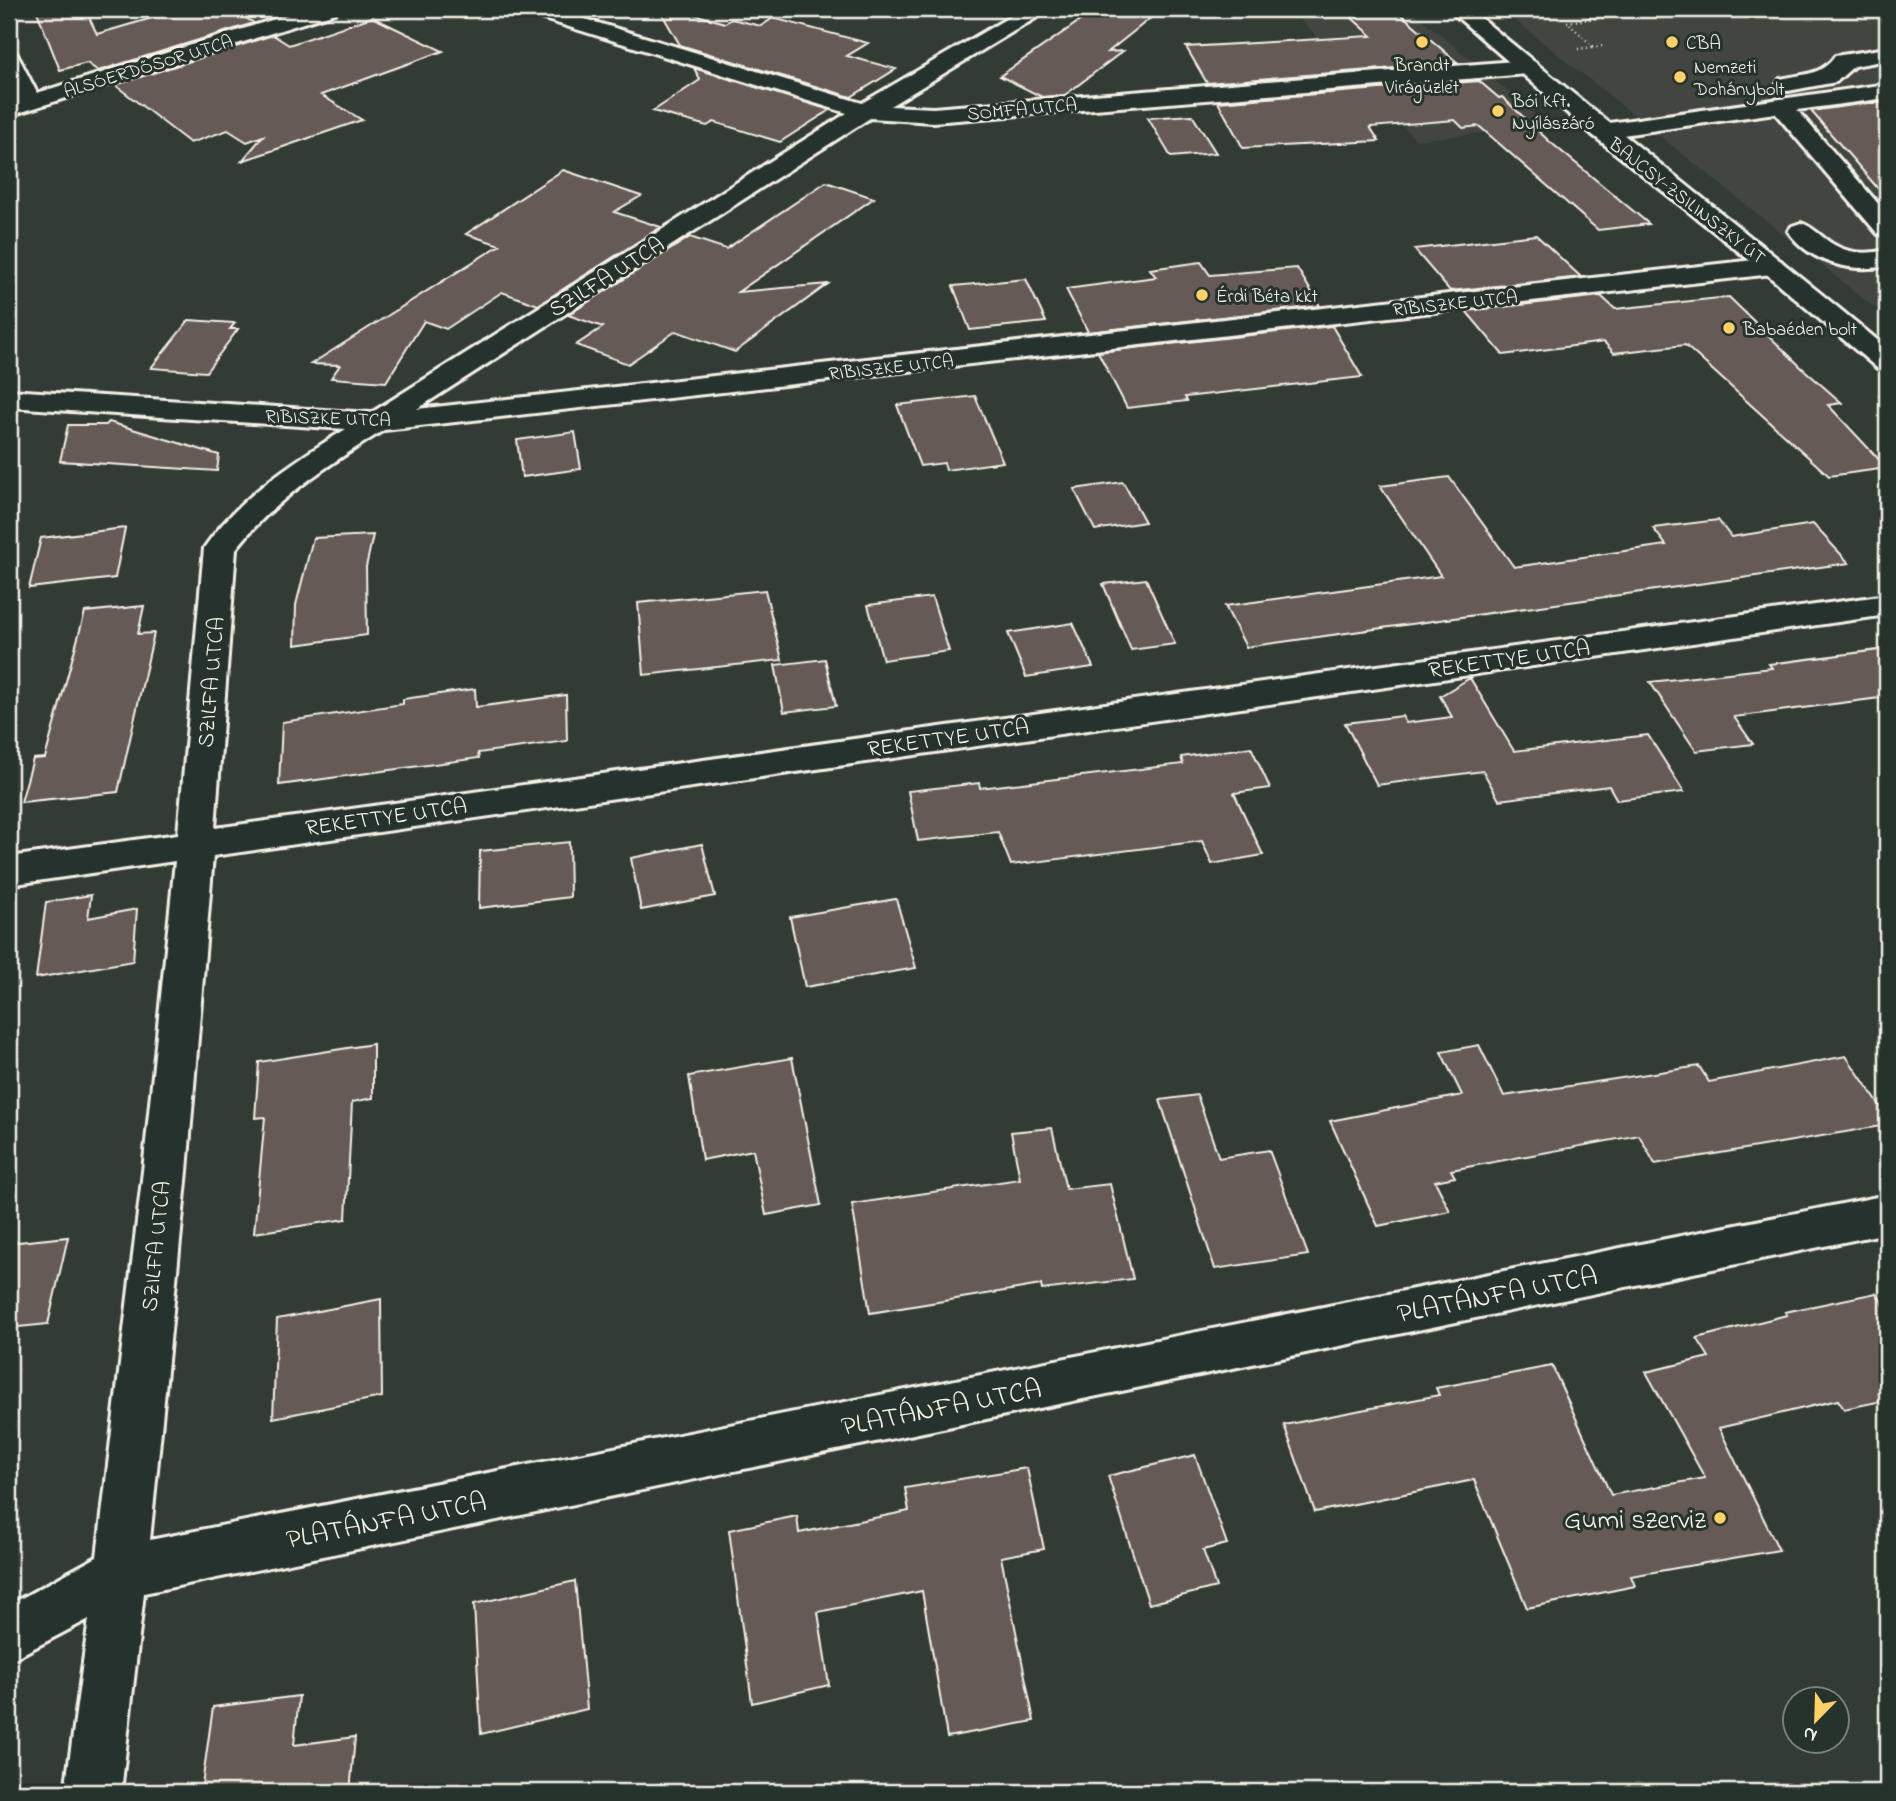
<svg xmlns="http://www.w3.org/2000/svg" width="1896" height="1801" font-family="'Indie Flower',sans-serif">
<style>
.built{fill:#42443f}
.building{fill:#655a55;stroke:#f4f1e8;stroke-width:2}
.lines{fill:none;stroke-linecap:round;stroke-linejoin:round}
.minor-casing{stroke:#f4f1e8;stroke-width:6}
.major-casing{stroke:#f4f1e8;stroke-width:6}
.path-far1{stroke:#f4f1e8;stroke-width:2.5;stroke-dasharray:1 3.5;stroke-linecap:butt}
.path{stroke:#f4f1e8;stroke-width:3.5;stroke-dasharray:2 4.5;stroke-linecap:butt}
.minor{fill:#26332d;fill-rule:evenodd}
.major{fill:#26332d;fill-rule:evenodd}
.poi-dot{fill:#ffd166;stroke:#26332d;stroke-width:2.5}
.labels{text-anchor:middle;stroke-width:6;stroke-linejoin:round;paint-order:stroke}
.far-poi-label{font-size:19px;fill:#f4f1e8;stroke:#26332d;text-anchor:start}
.far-street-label{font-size:19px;fill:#f4f1e8;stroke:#26332d}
.street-label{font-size:23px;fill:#f4f1e8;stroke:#26332d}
.near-street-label{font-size:28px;fill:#f4f1e8;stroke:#26332d}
.near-poi-label{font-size:28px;fill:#f4f1e8;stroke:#26332d;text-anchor:end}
</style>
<rect width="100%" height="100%" fill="#333b35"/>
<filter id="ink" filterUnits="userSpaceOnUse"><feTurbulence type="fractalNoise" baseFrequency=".0143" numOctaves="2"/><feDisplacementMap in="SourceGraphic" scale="14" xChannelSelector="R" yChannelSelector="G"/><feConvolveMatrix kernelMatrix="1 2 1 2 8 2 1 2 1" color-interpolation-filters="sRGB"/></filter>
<g filter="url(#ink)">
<path class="built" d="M 1290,9 L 1410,9 L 1549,126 L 1416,140 Z
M 1501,9 L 1887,9 L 1887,318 L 1845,284 Z"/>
<path class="building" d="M 36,9 L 85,9 L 97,34 L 183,9 L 231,9 L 254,23 L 98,71 L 87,63 L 60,70 Z
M 659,9 L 676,9 L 725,23 L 732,19 L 761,26 L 773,18 L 868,43 L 847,56 L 896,69 L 851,97 L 680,45 Z
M 1097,9 L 1162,9 L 1108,52 L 1123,51 L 1065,95 L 1042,97 L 1000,76 Z
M 1342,9 L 1395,9 L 1458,63 L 1207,83 L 1186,47 L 1372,36 Z
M 372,17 L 443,51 L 321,95 L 362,120 L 242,161 L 263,136 L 247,142 L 228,130 L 190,143 L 115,85 L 273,35 L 289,45 Z
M 694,68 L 830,110 L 780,142 L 714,122 L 707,126 L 653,111 L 700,80 Z
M 1479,81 L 1499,98 L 1502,97 L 1549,141 L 1649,224 L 1598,230 L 1479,126 L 1463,128 L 1455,120 L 1370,127 L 1379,141 L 1243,148 L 1218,102 Z
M 1868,103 L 1887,103 L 1887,199 L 1811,111 Z
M 1192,115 L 1216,153 L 1171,157 L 1148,118 Z
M 563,170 L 641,196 L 614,212 L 661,227 L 538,305 L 502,292 L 446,329 L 424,321 L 386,382 L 331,378 L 340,365 L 311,364 L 500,245 L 466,234 Z
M 826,182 L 874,198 L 738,292 L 828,284 L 735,352 L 676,331 L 628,364 L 576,345 L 603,327 L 568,315 L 690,237 L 726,249 Z
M 1536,235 L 1581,277 L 1450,291 L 1414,249 Z
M 1201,262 L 1210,275 L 1297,268 L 1320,306 L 1088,332 L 1066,289 L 1156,277 L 1150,269 Z
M 1026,279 L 1046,322 L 970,330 L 953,286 Z
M 1601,296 L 1615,309 L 1729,297 L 1801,367 L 1842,403 L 1828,405 L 1887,468 L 1829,476 L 1685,345 L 1614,353 L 1604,342 L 1503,355 L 1466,311 Z
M 189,320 L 235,323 L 230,329 L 238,329 L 206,372 L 151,368 Z
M 1332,326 L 1362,377 L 1185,397 L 1187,401 L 1127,408 L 1098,352 Z
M 975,396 L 1003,462 L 946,470 L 944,463 L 920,466 L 897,405 Z
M 109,422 L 219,455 L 217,471 L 60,461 L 68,425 L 106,425 Z
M 575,432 L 581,469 L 522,477 L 517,440 Z
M 1449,477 L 1514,567 L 1666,545 L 1653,528 L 1718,520 L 1731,537 L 1813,524 L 1849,563 L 1246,647 L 1225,606 L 1441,576 L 1380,486 Z
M 1123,482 L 1145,522 L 1095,530 L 1074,489 Z
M 125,528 L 115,578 L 29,588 L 41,538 Z
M 373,535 L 366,567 L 367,635 L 295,645 L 296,605 L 313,538 Z
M 1146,579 L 1175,644 L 1131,650 L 1103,584 Z
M 765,590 L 782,660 L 644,675 L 638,603 Z
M 932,597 L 949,651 L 883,660 L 868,605 Z
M 144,606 L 138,634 L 154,633 L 118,792 L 21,802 L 33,759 L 45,758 L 85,612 Z
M 1073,623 L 1093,667 L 1026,677 L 1008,633 Z
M 1887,649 L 1887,697 L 1734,717 L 1753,744 L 1696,751 L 1650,682 L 1772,668 L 1769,664 Z
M 825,659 L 836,706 L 784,712 L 775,665 Z
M 1470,678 L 1514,751 L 1648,735 L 1684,792 L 1617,800 L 1609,786 L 1499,800 L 1483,771 L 1377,785 L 1345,723 L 1402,716 L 1406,723 L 1452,717 L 1440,696 Z
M 475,689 L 476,707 L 566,695 L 567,741 L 478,753 L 479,758 L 279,785 L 282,722 L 403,704 L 403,699 Z
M 1251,747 L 1270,788 L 1234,793 L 1263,855 L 1212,864 L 1202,841 L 1011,865 L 998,832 L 918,841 L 908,791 L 979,783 L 980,788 L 1183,764 L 1181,757 Z
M 569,842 L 570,897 L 479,908 L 480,851 Z
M 702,844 L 715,896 L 641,910 L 631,858 Z
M 91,895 L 88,918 L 137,909 L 133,961 L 36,978 L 46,902 Z
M 896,899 L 916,968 L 805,987 L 790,917 Z
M 373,1044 L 373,1098 L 352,1102 L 346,1219 L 254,1233 L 265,1117 L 255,1118 L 259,1062 Z
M 1479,1045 L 1504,1096 L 1699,1066 L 1709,1082 L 1846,1056 L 1887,1116 L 1887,1125 L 1655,1164 L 1639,1135 L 1451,1170 L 1455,1177 L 1435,1181 L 1450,1211 L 1378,1226 L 1330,1121 L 1462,1095 L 1441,1052 Z
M 792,1058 L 821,1205 L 766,1215 L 753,1150 L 702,1160 L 689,1076 Z
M 1197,1095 L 1219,1158 L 1269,1150 L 1308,1255 L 1215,1269 L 1160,1100 Z
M 1052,1128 L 1066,1189 L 1110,1184 L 1133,1279 L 1042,1290 L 1041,1285 L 870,1313 L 852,1204 L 1020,1179 L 1011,1132 Z
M 68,1237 L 48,1324 L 9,1328 L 9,1243 Z
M 1876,1293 L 1887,1310 L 1887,1400 L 1844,1409 L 1838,1400 L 1719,1428 L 1779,1550 L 1631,1576 L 1635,1586 L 1527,1608 L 1474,1480 L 1315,1512 L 1284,1425 L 1439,1395 L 1436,1388 L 1552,1366 L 1611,1495 L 1705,1478 L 1646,1372 L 1709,1357 L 1697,1338 L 1787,1315 L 1785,1312 Z
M 381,1299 L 382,1397 L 273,1418 L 277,1319 Z
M 1195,1455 L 1227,1544 L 1203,1550 L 1216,1587 L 1149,1604 L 1108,1476 Z
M 1027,1468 L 1044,1549 L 1001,1557 L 1034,1721 L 947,1737 L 922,1591 L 818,1612 L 829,1685 L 752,1703 L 729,1530 L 797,1516 L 799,1533 L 909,1511 L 905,1488 Z
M 575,1581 L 587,1709 L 481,1734 L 474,1604 Z
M 299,1696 L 294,1745 L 355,1737 L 350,1792 L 201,1792 L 213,1707 Z"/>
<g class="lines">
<defs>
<path id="minor" d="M 307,9 L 338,9 L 335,13 L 9,116 L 9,102 L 17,99 L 9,81 L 9,53 L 17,54 L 37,93 Z
M 521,9 L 552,9 L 862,103 L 1023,9 L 1047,9 L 1044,13 L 890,106 L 933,108 L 1527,60 L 1535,62 L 1538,67 L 1535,72 L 1527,74 L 933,122 L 870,118 L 417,409 L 1772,258 L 1781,261 L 1785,266 L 1781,271 L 1772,274 L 384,430 C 330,464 275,498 236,549 L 215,828 L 1887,595 L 1887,615 L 213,856 L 187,1171 L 150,1540 L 1887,1195 L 1887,1233 L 144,1593 L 121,1792 L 65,1792 L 89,1619 L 9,1661 L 9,1605 L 97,1557 L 143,1171 L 175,861 L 9,885 L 9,857 L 178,834 L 204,548 C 239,497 294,461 346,429 L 9,407 L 9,390 L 371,413 L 847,113 L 524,13 Z
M 1887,48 L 1887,60 L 1854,66 L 1836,82 L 1788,91 L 1780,89 L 1777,84 L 1780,79 C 1802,74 1822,76 1835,56 Z
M 1887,84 L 1887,98 L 1797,110 L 1887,214 L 1887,237 L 1878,234 L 1775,113 L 1602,138 L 1594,136 L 1590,131 L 1594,126 L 1602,124 Z
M 1801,223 C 1811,226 1816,232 1824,238 C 1844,254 1863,255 1887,250 L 1887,266 C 1851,273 1810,263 1788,231 L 1792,226 Z"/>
<path id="major" d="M 1448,9 L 1470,9 C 1608,124 1749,234 1887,348 L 1887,370 L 1877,368 L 1763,271 L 1594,136 Z"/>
</defs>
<use href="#minor" class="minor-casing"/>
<use href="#major" class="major-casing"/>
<path class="path-far1" d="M 9,13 L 17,28
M 1602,46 L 1594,47 L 1567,22 L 1667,9
M 1578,49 L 1593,47"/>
<path class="path" d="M 1879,395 L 1887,403"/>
<use href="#minor" class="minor"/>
<use href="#major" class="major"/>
</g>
</g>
<g class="poi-dot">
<circle cx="1422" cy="42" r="7"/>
<circle cx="1672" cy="42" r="7"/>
<circle cx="1680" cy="77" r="7"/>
<circle cx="1498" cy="111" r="7"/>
<circle cx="1202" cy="295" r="7"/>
<circle cx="1729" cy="328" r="7"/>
<circle cx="1720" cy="1518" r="7"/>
</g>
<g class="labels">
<g class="far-poi-label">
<text x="1686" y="49">CBA</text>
<text x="1422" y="71" text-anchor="middle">Brandt<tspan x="1422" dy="22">Virágüzlet</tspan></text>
<text x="1694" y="73">Nemzeti<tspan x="1694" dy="22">Dohánybolt</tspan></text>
<text x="1512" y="107">Bói Kft.<tspan x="1512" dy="22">Nyílászáró</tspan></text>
<text x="1216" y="302">Érdi Béta kkt</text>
<text x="1743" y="335">Babaéden bolt</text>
</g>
<g class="far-street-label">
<text transform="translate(148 65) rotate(-17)" y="7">ALSÓERDŐSOR UTCA</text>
<text transform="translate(1022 108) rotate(-5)" y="7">SOMFA UTCA</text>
<text transform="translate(1688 200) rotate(38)" y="7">BAJCSY-ZSILINSZKY ÚT</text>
<text transform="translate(1455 302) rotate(-6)" y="7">RIBISZKE UTCA</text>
<text transform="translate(891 366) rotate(-6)" y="7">RIBISZKE UTCA</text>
<text transform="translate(328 417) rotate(2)" y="7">RIBISZKE UTCA</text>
</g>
<g class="street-label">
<text transform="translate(606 276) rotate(-32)" y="8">SZILFA UTCA</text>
<text transform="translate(1509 658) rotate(-8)" y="8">REKETTYE UTCA</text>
<text transform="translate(210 682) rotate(-85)" y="8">SZILFA UTCA</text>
<text transform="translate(948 737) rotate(-8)" y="8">REKETTYE UTCA</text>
<text transform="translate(386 816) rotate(-8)" y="8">REKETTYE UTCA</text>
<text transform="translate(155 1246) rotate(-84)" y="8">SZILFA UTCA</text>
</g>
<g class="near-street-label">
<text transform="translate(1497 1293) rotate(-11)" y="10">PLATÁNFA UTCA</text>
<text transform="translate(941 1406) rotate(-11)" y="10">PLATÁNFA UTCA</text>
<text transform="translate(386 1519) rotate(-11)" y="10">PLATÁNFA UTCA</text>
</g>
<g class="near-poi-label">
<text x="1706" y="1528">Gumi szerviz</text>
</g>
</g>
<rect width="1896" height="1801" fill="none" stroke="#26332d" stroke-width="35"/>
<rect x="18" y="18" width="1861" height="1766" fill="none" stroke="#f4f1e8" stroke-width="2.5" filter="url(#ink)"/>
<g transform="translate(1816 1720) rotate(203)"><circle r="33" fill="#26332d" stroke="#787f78" stroke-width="2"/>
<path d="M0-5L12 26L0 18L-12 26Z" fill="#ffd166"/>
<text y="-10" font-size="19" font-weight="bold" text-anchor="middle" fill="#f4f1e8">N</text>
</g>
</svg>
